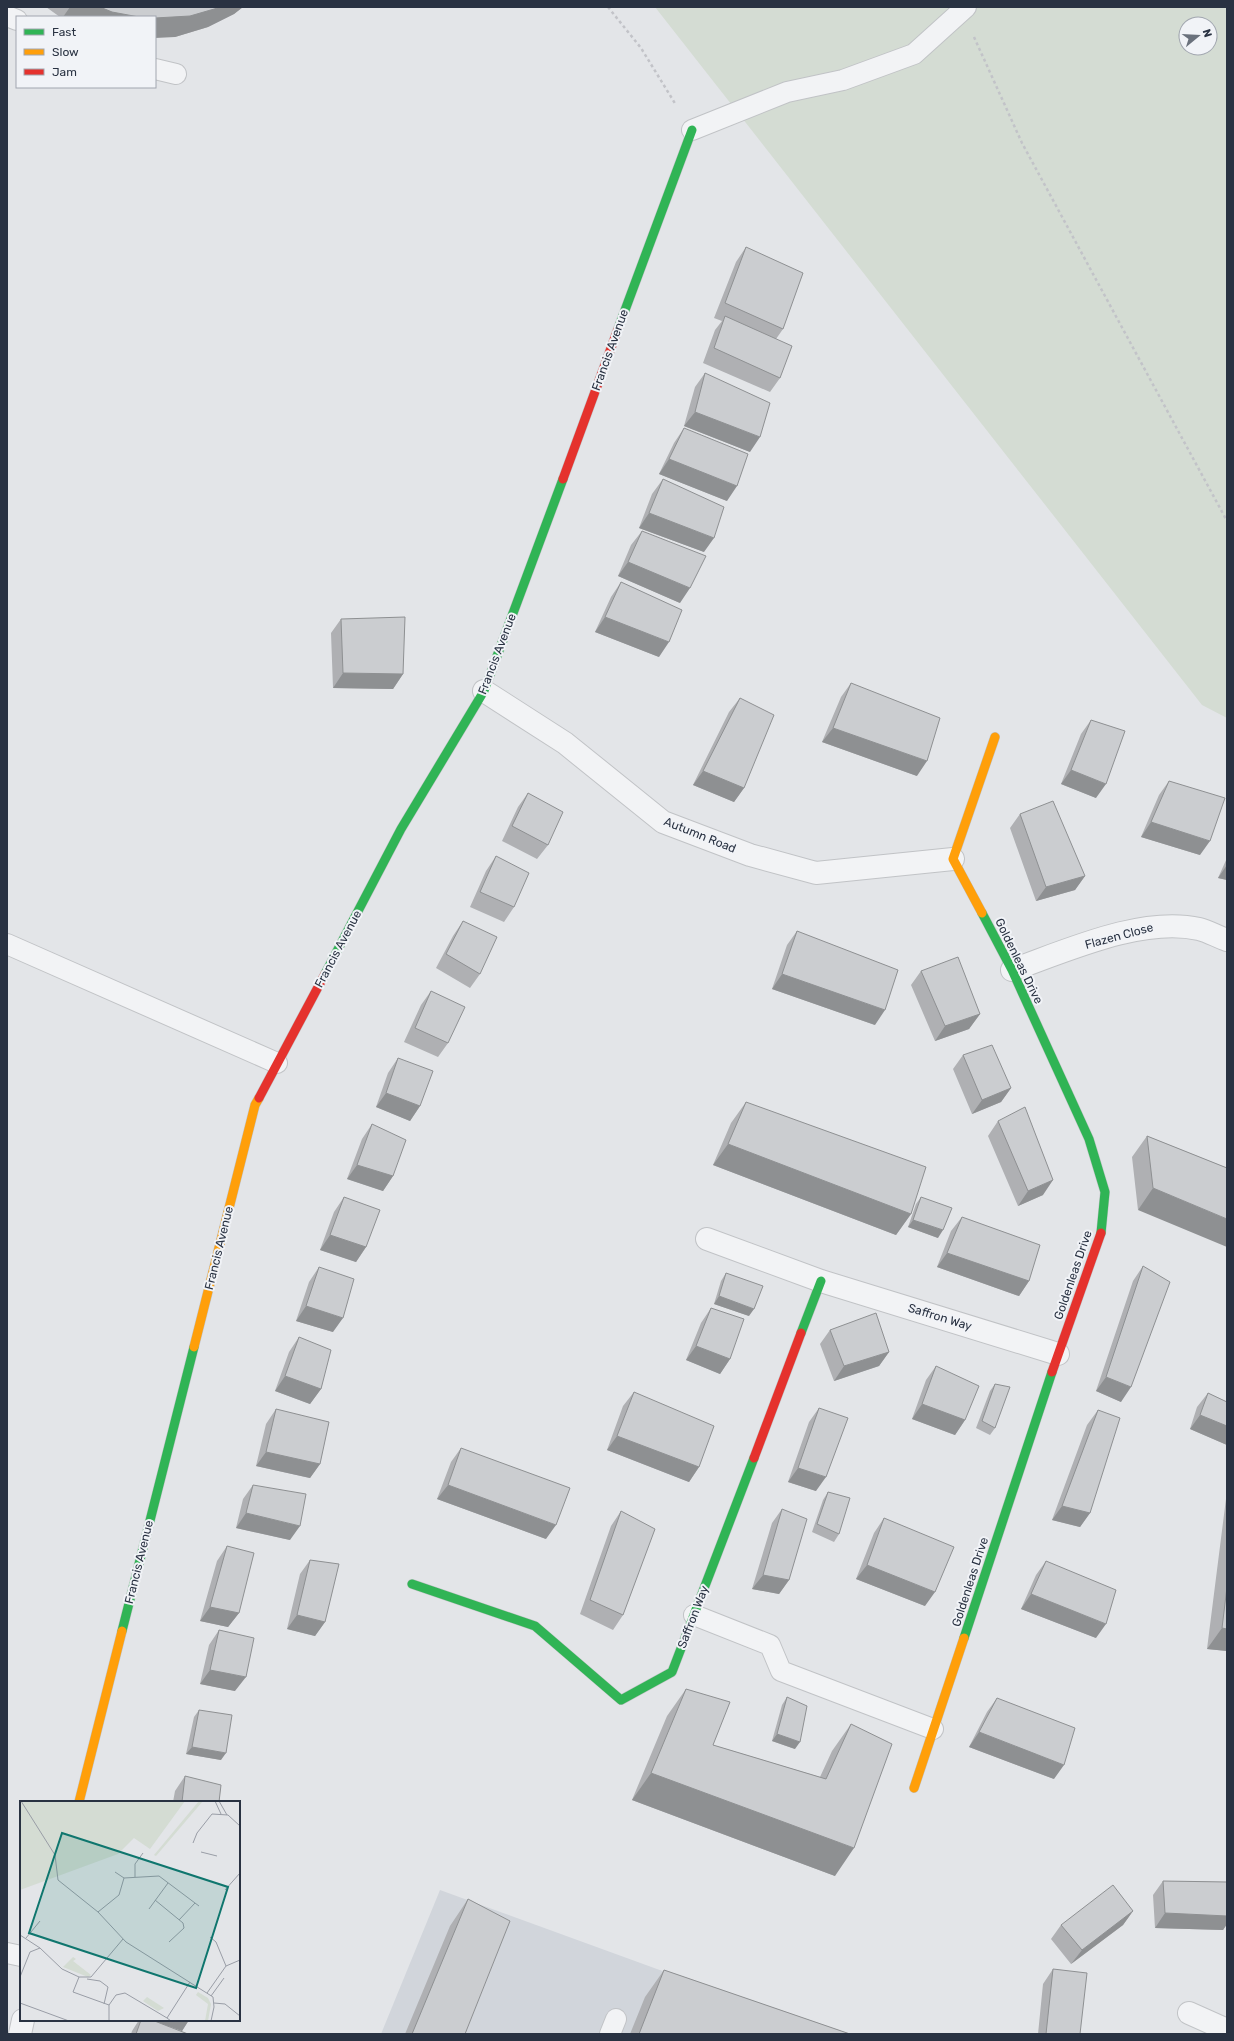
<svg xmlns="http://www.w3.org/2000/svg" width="1234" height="2041" font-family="Rubik,sans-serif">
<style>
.built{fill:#d1d5db}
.green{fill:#d4dcd3;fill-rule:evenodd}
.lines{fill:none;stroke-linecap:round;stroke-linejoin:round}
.lane-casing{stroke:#c1c3c6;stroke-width:22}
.street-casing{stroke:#c1c3c6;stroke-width:24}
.fast-casing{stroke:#c1c3c6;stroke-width:10}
.slow-casing{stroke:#c1c3c6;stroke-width:10}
.jam-casing{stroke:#c1c3c6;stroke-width:10}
.path{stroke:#c2c3c8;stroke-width:2.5;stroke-dasharray:3 3;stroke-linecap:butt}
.lane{stroke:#f2f3f5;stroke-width:20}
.street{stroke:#f2f3f5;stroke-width:22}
.fast{stroke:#30b455;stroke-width:9}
.slow{stroke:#ff9f0a;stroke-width:9}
.jam{stroke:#e5322d;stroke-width:9}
.wall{fill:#afb0b3}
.shaded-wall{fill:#8e9092}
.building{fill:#cbcdd0;stroke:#8e9092}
.labels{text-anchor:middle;stroke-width:4;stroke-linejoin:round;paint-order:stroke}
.street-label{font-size:12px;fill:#293242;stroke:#f1f3f7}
.inset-road{fill:none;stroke:#999da6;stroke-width:1}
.view{fill:#0f766e;fill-opacity:0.15;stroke:#0f766e;stroke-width:2}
.inset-edge{fill:none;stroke:#293242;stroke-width:2}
</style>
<rect width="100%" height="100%" fill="#e3e5e8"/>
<path class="built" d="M 440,1890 L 835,2034 L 381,2034 Z"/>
<path class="green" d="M 655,7 L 1227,7 L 1227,718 L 1202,705 ZM 1186,24 L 1210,24 L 1210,48 L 1186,48 Z"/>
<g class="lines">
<defs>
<path id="lane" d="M 7,16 L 17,20
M 155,69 L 176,74
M 692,130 L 787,92 L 843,80 L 914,54 L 966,7
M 7,944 L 277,1063
M 694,1615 L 770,1645 L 781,1671 L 933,1729
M 7,1953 L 21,1956
M 610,2034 L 616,2019"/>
<path id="street" d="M 484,691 L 565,743 L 663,822 L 750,855 L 816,873 L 953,859
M 1012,970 C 1066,951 1142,916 1199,929 C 1208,931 1218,937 1227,940
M 707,1239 L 821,1281 L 1058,1354
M 1189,2013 L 1227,2030
M 20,2034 L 23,2020"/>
<path id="fast" d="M 618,329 L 692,130
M 982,913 L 1012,970 L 1089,1139 L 1105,1192 L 1101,1233
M 325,974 L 401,829 L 484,691 L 563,479
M 801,1333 L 821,1281
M 412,1584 L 535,1626 L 621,1700 L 672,1672 L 754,1458
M 122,1631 L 194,1347
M 964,1638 L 1052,1372"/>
<path id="slow" d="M 982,913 L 953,859 L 995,737
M 194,1347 L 255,1105 L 259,1098
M 914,1788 L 964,1638
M 79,1802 L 122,1631"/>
<path id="jam" d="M 563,479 L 618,329
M 259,1098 L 325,974
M 1052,1372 L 1101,1233
M 754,1458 L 801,1333"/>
</defs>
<use href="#lane" class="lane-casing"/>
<use href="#street" class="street-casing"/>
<use href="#fast" class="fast-casing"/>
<use href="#slow" class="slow-casing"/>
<use href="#jam" class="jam-casing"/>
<path class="path" d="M 608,7 L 641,48 L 676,105
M 974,37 L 1022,143 L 1227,521"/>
<use href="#lane" class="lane"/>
<use href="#street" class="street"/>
<use href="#fast" class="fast"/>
<use href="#slow" class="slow"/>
<use href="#jam" class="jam"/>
</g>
<path class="wall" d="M 46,7 L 243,7 L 234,14 L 208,27 L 175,37 L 155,17 L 60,17 Z
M 746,247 L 783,329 L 776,339 L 780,378 L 770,392 L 703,363 L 715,330 L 722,321 L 714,318 L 736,262 Z
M 705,373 L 750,452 L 684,426 L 695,387 Z
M 684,428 L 727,501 L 659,474 L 674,443 Z
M 663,479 L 704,552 L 639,528 L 652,494 Z
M 642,531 L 680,603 L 618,576 L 631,545 Z
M 621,582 L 659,657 L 595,632 L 611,597 Z
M 341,619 L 403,674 L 393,689 L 333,688 L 331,633 Z
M 851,683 L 917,776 L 822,742 L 841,697 Z
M 740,698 L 744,788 L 734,802 L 693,785 L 729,712 Z
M 1091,720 L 1096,798 L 1061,784 L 1081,734 Z
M 1169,781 L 1200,855 L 1141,837 L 1159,795 Z
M 528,793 L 548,845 L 537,859 L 502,841 L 518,807 Z
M 1020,814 L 1085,876 L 1075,890 L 1036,901 L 1010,828 Z
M 496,856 L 514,907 L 504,922 L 470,907 L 486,871 Z
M 1227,858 L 1227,880 L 1218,878 Z
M 463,921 L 480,974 L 470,988 L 436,968 L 453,936 Z
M 797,931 L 875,1025 L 772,989 L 787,945 Z
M 921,971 L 980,1014 L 969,1029 L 935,1041 L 911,985 Z
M 431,991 L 448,1043 L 438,1057 L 404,1042 L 421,1005 Z
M 963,1055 L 1011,1088 L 1001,1102 L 972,1114 L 953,1069 Z
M 398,1058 L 420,1106 L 410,1121 L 376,1107 L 388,1073 Z
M 746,1102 L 911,1214 L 896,1235 L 713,1165 L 731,1123 Z
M 998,1121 L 1043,1195 L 1018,1206 L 988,1136 Z
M 372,1124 L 393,1176 L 383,1191 L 347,1179 L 362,1139 Z
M 1147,1136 L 1227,1168 L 1138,1210 L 1132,1157 Z
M 344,1197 L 366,1247 L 356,1262 L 320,1250 L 334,1212 Z
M 921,1197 L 938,1238 L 908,1227 L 916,1204 Z
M 962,1217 L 1029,1281 L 1019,1296 L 937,1267 L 951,1231 Z
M 1143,1266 L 1121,1402 L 1096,1391 L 1133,1281 Z
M 319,1267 L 333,1332 L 296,1321 L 309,1282 Z
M 726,1273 L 749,1316 L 714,1304 L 721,1281 Z
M 711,1308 L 730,1359 L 720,1374 L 686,1360 L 701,1323 Z
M 830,1330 L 889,1352 L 879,1366 L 834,1381 L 820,1344 Z
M 299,1337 L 321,1389 L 310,1404 L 275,1391 L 289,1352 Z
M 936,1366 L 965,1420 L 955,1435 L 912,1419 L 926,1380 Z
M 995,1384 L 995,1428 L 990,1435 L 976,1428 L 990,1391 Z
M 634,1392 L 699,1467 L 689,1482 L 607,1450 L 623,1406 Z
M 1208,1393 L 1227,1402 L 1227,1445 L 1190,1429 L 1197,1407 Z
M 819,1408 L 816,1491 L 788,1482 L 809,1422 Z
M 276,1409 L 320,1464 L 310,1478 L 256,1466 L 266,1424 Z
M 1098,1410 L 1090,1513 L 1080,1527 L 1052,1520 L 1087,1425 Z
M 461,1448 L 546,1539 L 437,1499 L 451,1462 Z
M 253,1485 L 290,1540 L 236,1528 L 243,1499 Z
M 1227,1491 L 1227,1651 L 1207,1649 Z
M 828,1492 L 839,1534 L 834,1542 L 812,1532 L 823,1500 Z
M 782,1509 L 789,1580 L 779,1594 L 752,1589 L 772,1523 Z
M 621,1511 L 623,1615 L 613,1630 L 580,1614 L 611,1526 Z
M 884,1518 L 925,1606 L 856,1579 L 874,1533 Z
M 227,1546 L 239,1613 L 228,1627 L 200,1621 L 217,1561 Z
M 310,1560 L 325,1622 L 315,1636 L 287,1629 L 300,1574 Z
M 1046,1561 L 1096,1638 L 1021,1609 L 1036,1575 Z
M 219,1630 L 235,1691 L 200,1684 L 209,1645 Z
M 686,1689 L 713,1745 L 820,1777 L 832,1751 L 851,1724 L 835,1876 L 632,1800 L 667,1716 Z
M 787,1697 L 795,1749 L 772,1741 L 782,1705 Z
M 997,1698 L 1054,1779 L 969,1747 L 987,1712 Z
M 199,1710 L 221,1760 L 186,1754 L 194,1717 Z
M 185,1776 L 219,1802 L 173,1802 L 175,1791 Z
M 1163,1881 L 1227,1882 L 1227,1924 L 1223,1930 L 1155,1928 L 1153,1895 Z
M 468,1899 L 465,2034 L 405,2034 L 450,1926 Z
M 1133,1911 L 1123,1925 L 1071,1964 L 1051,1939 L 1061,1925 Z
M 1053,1969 L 1080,2034 L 1038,2034 L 1043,1984 Z
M 664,1970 L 850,2034 L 630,2034 L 645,1997 Z
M 139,2020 L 189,2020 L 182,2031 L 156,2022 L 188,2034 L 131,2034 L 132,2031 Z"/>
<path class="shaded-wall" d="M 70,7 L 100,7 L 139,17 L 63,17 Z
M 221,7 L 243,7 L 234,14 L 208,27 L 175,37 L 155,38 L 155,18 Z
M 695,412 L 760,437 L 750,452 L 684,426 Z
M 669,459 L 737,486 L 727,501 L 659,474 Z
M 649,513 L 714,538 L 704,552 L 639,528 Z
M 628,562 L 690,588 L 680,603 L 618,576 Z
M 605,617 L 669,642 L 659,657 L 595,632 Z
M 343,673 L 403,674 L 393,689 L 333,688 Z
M 833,728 L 927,761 L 917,776 L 822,742 Z
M 1071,770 L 1106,784 L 1096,798 L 1061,784 Z
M 703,771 L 744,788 L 734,802 L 693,785 Z
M 1151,822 L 1210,841 L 1200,855 L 1141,837 Z
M 1227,865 L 1227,880 L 1218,878 Z
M 1085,876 L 1075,890 L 1036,901 L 1046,887 Z
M 782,974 L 885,1010 L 875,1025 L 772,989 Z
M 980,1014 L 969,1029 L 935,1041 L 945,1026 Z
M 1011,1088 L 1001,1102 L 972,1114 L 982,1100 Z
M 386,1093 L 420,1106 L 410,1121 L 376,1107 Z
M 728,1144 L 911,1214 L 896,1235 L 713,1165 Z
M 357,1165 L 393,1176 L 383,1191 L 347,1179 Z
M 1053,1180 L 1043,1195 L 1018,1206 L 1028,1191 Z
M 1153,1188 L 1227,1219 L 1227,1247 L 1138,1210 Z
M 913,1220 L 943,1230 L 938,1238 L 908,1227 Z
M 330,1235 L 366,1247 L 356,1262 L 320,1250 Z
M 947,1253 L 1029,1281 L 1019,1296 L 937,1267 Z
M 719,1296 L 754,1309 L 749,1316 L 714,1304 Z
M 306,1306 L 343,1318 L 333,1332 L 296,1321 Z
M 696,1346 L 730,1359 L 720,1374 L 686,1360 Z
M 889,1352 L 879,1366 L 834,1381 L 844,1366 Z
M 285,1376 L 321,1389 L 310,1404 L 275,1391 Z
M 1106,1377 L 1131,1387 L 1121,1402 L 1096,1391 Z
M 922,1404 L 965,1420 L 955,1435 L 912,1419 Z
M 1200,1415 L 1227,1426 L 1227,1445 L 1190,1429 Z
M 617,1436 L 699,1467 L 689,1482 L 607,1450 Z
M 266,1452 L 320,1464 L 310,1478 L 256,1466 Z
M 798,1468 L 826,1477 L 816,1491 L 788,1482 Z
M 448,1485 L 556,1525 L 546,1539 L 437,1499 Z
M 1062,1506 L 1090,1513 L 1080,1527 L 1052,1520 Z
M 246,1513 L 300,1526 L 290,1540 L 236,1528 Z
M 867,1565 L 935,1592 L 925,1606 L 856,1579 Z
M 763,1575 L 789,1580 L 779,1594 L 752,1589 Z
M 1031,1594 L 1106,1624 L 1096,1638 L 1021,1609 Z
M 210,1607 L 239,1613 L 228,1627 L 200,1621 Z
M 297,1615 L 325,1622 L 315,1636 L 287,1629 Z
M 1222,1628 L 1227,1629 L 1227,1651 L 1207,1649 Z
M 210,1670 L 246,1677 L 235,1691 L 200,1684 Z
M 979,1732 L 1064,1765 L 1054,1779 L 969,1747 Z
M 777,1734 L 800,1742 L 795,1749 L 772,1741 Z
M 192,1747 L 226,1753 L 221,1760 L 186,1754 Z
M 651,1773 L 854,1848 L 835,1876 L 632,1800 Z
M 1133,1911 L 1123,1925 L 1071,1964 L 1082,1950 Z
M 1165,1913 L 1227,1916 L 1227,1924 L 1223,1930 L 1155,1928 Z
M 151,2020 L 189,2020 L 182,2031 Z"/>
<path class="building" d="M 100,7 L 221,7 L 190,16 L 155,18 L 155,17 L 139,17 L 112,12 Z
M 746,247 L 803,273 L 783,329 L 725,303 Z
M 725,316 L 792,346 L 780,378 L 714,348 Z
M 705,373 L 770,403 L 760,437 L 695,412 Z
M 684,428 L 748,454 L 737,486 L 669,459 Z
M 663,479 L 724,507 L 714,538 L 649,513 Z
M 642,531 L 706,556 L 690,588 L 628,562 Z
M 621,582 L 682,610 L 669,642 L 605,617 Z
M 405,617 L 403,674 L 343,673 L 341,619 Z
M 851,683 L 940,718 L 927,761 L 833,728 Z
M 740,698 L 774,715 L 744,788 L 703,771 Z
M 1091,720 L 1125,731 L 1106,784 L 1071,770 Z
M 1169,781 L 1225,798 L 1210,841 L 1151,822 Z
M 528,793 L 563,812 L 548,845 L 512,826 Z
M 1053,801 L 1085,876 L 1046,887 L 1020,814 Z
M 496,856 L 529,873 L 514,907 L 480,892 Z
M 463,921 L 497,937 L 480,974 L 446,954 Z
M 797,931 L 898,970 L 885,1010 L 782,974 Z
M 958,957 L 980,1014 L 945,1026 L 921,971 Z
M 431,991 L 465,1007 L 448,1043 L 415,1028 Z
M 992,1045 L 1011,1088 L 982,1100 L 963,1055 Z
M 398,1058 L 433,1071 L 420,1106 L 386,1093 Z
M 746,1102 L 926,1167 L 911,1214 L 728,1144 Z
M 1025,1107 L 1053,1180 L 1028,1191 L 998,1121 Z
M 372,1124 L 406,1140 L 393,1176 L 357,1165 Z
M 1147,1136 L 1227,1168 L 1227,1219 L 1153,1188 Z
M 344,1197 L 380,1210 L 366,1247 L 330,1235 Z
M 921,1197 L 952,1208 L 943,1230 L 913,1220 Z
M 962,1217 L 1040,1245 L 1029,1281 L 947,1253 Z
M 1143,1266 L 1170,1282 L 1131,1387 L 1106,1377 Z
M 319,1267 L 354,1279 L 343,1318 L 306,1306 Z
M 726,1273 L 763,1286 L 754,1309 L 719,1296 Z
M 711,1308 L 744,1319 L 730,1359 L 696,1346 Z
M 876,1313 L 889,1352 L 844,1366 L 830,1330 Z
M 299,1337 L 331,1350 L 321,1389 L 285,1376 Z
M 936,1366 L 979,1386 L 965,1420 L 922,1404 Z
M 995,1384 L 1010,1387 L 995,1428 L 982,1421 Z
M 634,1392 L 714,1426 L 699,1467 L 617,1436 Z
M 1208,1393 L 1227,1402 L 1227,1426 L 1200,1415 Z
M 819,1408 L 848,1418 L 826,1477 L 798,1468 Z
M 276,1409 L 329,1422 L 320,1464 L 266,1452 Z
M 1098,1410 L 1120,1418 L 1090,1513 L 1062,1506 Z
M 461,1448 L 570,1488 L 556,1525 L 448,1485 Z
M 253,1485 L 306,1494 L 300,1526 L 246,1513 Z
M 828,1492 L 850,1498 L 839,1534 L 817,1524 Z
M 782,1509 L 807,1519 L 789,1580 L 763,1575 Z
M 621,1511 L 655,1529 L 623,1615 L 590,1600 Z
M 884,1518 L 954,1547 L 935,1592 L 867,1565 Z
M 227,1546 L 254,1553 L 239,1613 L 210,1607 Z
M 310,1560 L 339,1564 L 325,1622 L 297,1615 Z
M 1046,1561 L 1116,1590 L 1106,1624 L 1031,1594 Z
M 1227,1587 L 1227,1629 L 1222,1628 Z
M 219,1630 L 254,1638 L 246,1677 L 210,1670 Z
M 686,1689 L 730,1702 L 713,1745 L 826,1779 L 851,1724 L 892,1744 L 854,1848 L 651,1773 Z
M 787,1697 L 807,1706 L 800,1742 L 777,1734 Z
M 997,1698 L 1075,1728 L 1064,1765 L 979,1732 Z
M 199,1710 L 232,1715 L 226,1753 L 192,1747 Z
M 185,1776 L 221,1785 L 219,1802 L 182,1802 Z
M 1163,1881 L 1227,1882 L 1227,1916 L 1165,1913 Z
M 1113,1885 L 1133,1911 L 1082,1950 L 1061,1925 Z
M 468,1899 L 510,1921 L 465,2034 L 412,2034 Z
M 1053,1969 L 1087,1973 L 1080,2034 L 1046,2034 Z
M 664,1970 L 850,2034 L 639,2034 Z
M 141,2020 L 152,2020 L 188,2034 L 136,2034 Z"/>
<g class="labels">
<g class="street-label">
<text transform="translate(610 350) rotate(-70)" y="4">Francis Avenue</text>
<text transform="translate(497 654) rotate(-69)" y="4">Francis Avenue</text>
<text transform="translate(700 835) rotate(22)" y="4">Autumn Road</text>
<text transform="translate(1119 936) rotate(-15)" y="4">Flazen Close</text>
<text transform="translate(338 949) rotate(-62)" y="4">Francis Avenue</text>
<text transform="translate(1019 961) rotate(64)" y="4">Goldenleas Drive</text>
<text transform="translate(219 1248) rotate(-76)" y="4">Francis Avenue</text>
<text transform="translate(1073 1275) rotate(-71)" y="4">Goldenleas Drive</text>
<text transform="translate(940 1317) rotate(17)" y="4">Saffron Way</text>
<text transform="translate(139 1562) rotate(-76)" y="4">Francis Avenue</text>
<text transform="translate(970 1582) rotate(-72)" y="4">Goldenleas Drive</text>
<text transform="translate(693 1617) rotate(-69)" y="4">Saffron Way</text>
</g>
</g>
<g transform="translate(20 1801)">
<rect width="220" height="220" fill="#e3e5e8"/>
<path d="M 0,0 L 165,0 L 130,48 L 114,37 L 98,53 L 0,89 ZM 179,0 L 183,0 L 136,55 L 134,54 ZM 53,156 L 56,158 L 53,160 L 71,174 L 68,176 L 43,166 ZM 178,191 L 188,197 L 191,203 L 188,220 L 185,220 L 188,203 L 176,194 ZM 127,196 L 144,207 L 138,210 L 123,200 Z" fill="#d4dcd3"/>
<path class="inset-road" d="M 1,0 L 35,54 L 38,79 L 78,111 L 106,141 L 193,196 L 194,206 L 191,220M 195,0 L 201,13M 199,0 L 207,14M 173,42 L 177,32 L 192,13 L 208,14 L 220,25M 181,51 L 197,55M 95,71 L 104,77 L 139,75 L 179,105M 115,76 L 115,63 L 123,52M 205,89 L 220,72M 135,99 L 163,122 L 164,127 L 149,141M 129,108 L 148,82M 78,111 L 99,94 L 104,77M 159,119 L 175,102M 0,134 L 20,147M 6,137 L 20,120M 206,165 L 220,159M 0,176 L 10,151 L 20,147 L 42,168 L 59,176 L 53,191 L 89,204 L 96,194 L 105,192 L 147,217M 59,176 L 71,176 L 103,138M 67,178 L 80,180 L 88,186 L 84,203M 187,192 L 206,165 L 196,141 L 190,136M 191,195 L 204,177M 0,202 L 49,220M 194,202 L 205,203 L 220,215M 89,204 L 89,220M 151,220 L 147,217 L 170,181"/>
<path class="view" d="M 42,32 L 208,86 L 176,187 L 9,132 Z"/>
<rect width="220" height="220" class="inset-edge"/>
</g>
<rect width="1234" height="2041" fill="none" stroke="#293242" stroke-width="16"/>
<rect x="16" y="16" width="140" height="72" fill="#f1f3f7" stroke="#a1a6af"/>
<rect x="24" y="29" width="20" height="6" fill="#30b455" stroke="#a1a6af"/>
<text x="52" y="36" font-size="12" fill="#293242">Fast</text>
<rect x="24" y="49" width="20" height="6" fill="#ff9f0a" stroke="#a1a6af"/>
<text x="52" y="56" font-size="12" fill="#293242">Slow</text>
<rect x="24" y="69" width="20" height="6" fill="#e5322d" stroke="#a1a6af"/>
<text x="52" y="76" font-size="12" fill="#293242">Jam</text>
<g transform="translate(1198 36) rotate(72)"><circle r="19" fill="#f1f3f7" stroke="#a1a6af"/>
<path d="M0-3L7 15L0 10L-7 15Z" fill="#6a717c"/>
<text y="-6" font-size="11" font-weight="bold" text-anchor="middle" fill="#293242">N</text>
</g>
</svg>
